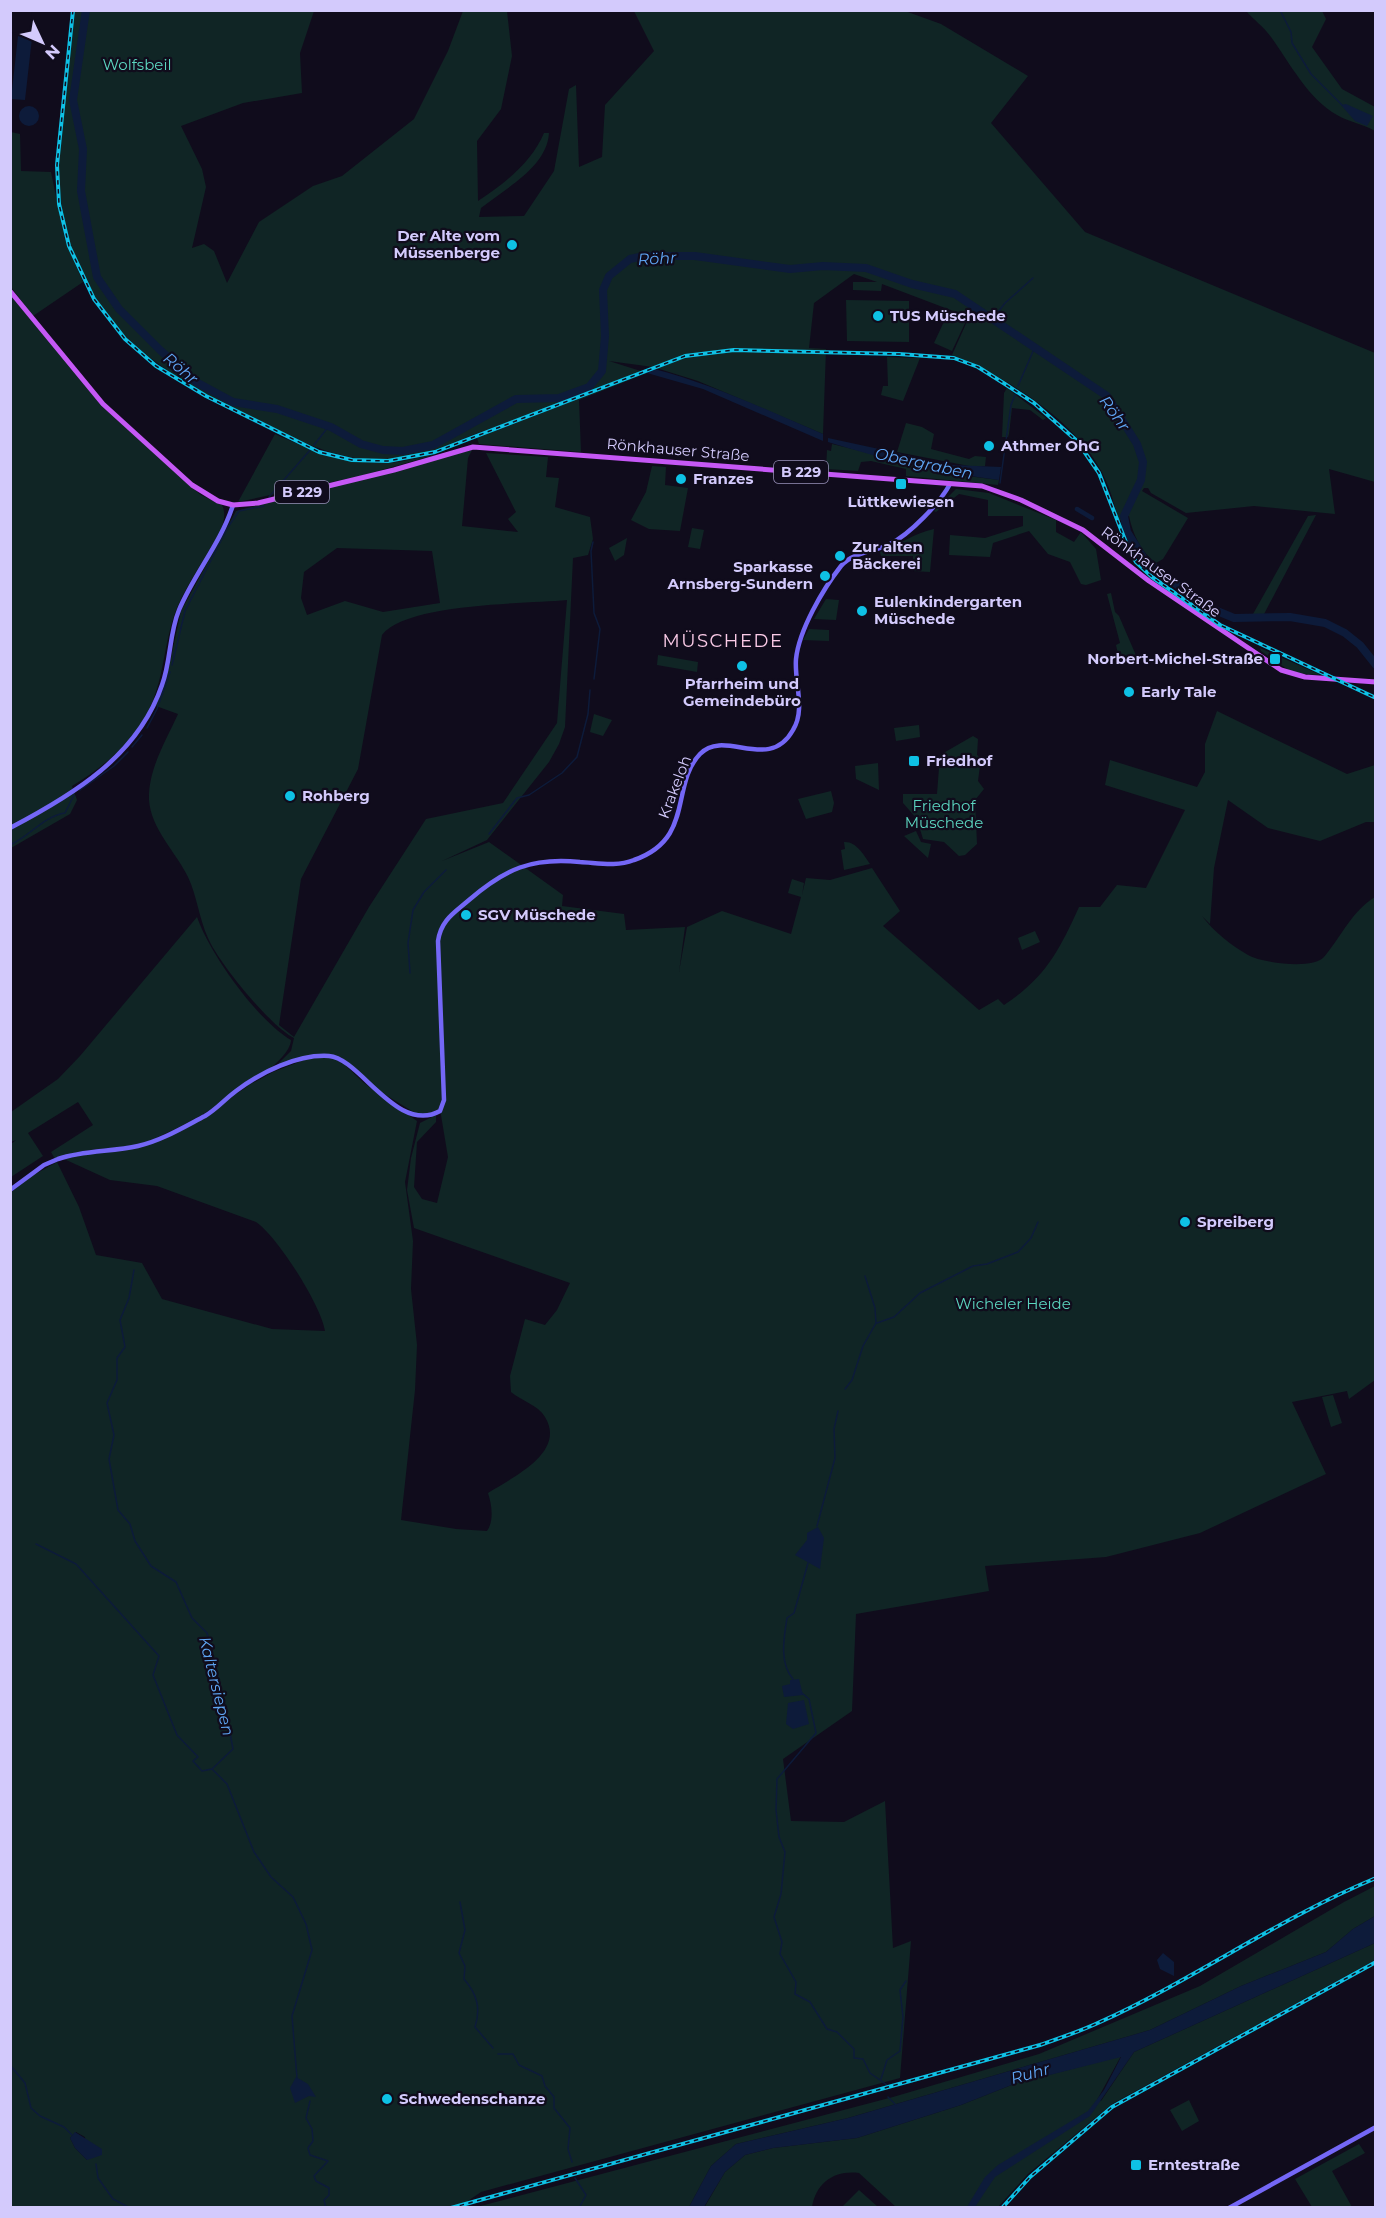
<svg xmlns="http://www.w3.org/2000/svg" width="1386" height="2218" font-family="Montserrat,sans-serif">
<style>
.green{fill:#102525;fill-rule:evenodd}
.water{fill:#0d1b3a}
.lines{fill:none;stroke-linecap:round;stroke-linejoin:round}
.stream{stroke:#0d1b3a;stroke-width:1.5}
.canal{stroke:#0d1b3a;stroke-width:4.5}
.river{stroke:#0d1b3a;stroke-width:8}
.secondary{stroke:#7467f6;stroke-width:4.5}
.primary{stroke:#c558f5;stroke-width:5}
.rail-casing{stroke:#0ec1e5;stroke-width:4}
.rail{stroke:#100c1c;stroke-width:1.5;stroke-dasharray:4.5;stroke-linecap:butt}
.poi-dot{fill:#0ec1e5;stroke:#100c1c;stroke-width:2}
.labels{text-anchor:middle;stroke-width:4.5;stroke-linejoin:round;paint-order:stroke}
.shield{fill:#100c1c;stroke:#9891b9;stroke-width:1.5}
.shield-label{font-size:14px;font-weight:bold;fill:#d3cafc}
.park-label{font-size:15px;fill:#5cd6c0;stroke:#100c1c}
.poi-label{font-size:15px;font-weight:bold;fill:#d3cafc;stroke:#100c1c;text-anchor:start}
.street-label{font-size:15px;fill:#d3cafc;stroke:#100c1c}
.water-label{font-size:16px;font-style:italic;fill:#5fa6f5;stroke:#100c1c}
.quarter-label{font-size:18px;letter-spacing:1.5px;fill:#fccce8;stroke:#100c1c}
</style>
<rect width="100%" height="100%" fill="#100c1c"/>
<path class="green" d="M 74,11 L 314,11 L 300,53 L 302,93 L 243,103 L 181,126 L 202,169 L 206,187 L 192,248 L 204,244 L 214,251 L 227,283 L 259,222 L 313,186 L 342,176 L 414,119 L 448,51 L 463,11 L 507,11 L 512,56 L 501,109 L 477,141 L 478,201 C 504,184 532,162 544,133 L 549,133 C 547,167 506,188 481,208 L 479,217 L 524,216 L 554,171 L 569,89 L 576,85 L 579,167 L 602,157 L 605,105 L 654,51 L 634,11 L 905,11 L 941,24 L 1028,76 L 991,123 L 1085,232 L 1375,353 L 1375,482 L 1329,469 L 1335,514 L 1254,506 L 1186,513 L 1151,493 L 1148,488 L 1144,488 L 1142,491 L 1188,518 L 1163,559 L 1156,563 C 1141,552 1133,535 1129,516 L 1119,521 C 1115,508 1112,494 1106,481 C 1083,425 1006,376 952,355 L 969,317 L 882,284 L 881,291 L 853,290 L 853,282 L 877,282 L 854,274 L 814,303 L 809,348 L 826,349 L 823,434 L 698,381 L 653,367 L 609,361 L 647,373 L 579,400 L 581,452 L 479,444 L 477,438 L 557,407 C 530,416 502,424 475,434 C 447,445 420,458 389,460 C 338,462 300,441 256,420 C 168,376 89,332 65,227 C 50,158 67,81 74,11 Z
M 1246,11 L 1322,11 L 1326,19 L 1312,47 L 1342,89 L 1375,107 L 1375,131 C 1363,124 1349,122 1337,115 C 1308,99 1290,63 1271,37 C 1264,27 1254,20 1246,11 Z
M 11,132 L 20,134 L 21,171 L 51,172 L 65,240 L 83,282 L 33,316 L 11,287 Z
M 10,294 L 104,408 L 189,485 L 201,495 L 222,505 C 229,519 218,536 211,547 C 198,570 182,592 174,616 C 162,652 164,688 142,722 C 125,749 99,770 72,786 L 77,800 L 70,814 L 11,848 Z
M 846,300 L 909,301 L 909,342 L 847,341 Z
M 948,313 L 966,321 L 952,351 L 934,343 Z
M 887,357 L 920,358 L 903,401 L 881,395 L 883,386 L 888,386 Z
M 1007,388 L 1046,418 L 1043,420 L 1030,410 L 1012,408 L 1009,434 L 1008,437 L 1002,437 L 1004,393 Z
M 906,423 L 922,427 L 934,434 L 931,449 L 969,459 L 975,456 L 986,457 L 985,466 L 969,466 L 897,452 Z
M 275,434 C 315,452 353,467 397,462 C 410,460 422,456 435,455 L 360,476 L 238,502 Z
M 832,444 L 960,475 L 999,480 L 998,485 L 906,476 L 906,469 L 871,461 L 861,462 L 858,471 L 826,469 L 827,450 L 831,451 Z
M 472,450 L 468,458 L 462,526 L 518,532 L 508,519 L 516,512 L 486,453 L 548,457 L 546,477 L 559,478 L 555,507 L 590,517 L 593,539 L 588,555 L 573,558 L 565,727 L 559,744 L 549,762 L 487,840 L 442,861 L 489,842 L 563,895 L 562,906 L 624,914 L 626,930 L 685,927 L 679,972 L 687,927 L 722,911 L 791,934 L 801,897 L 788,893 L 792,879 L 804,883 L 802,895 L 806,878 L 830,880 L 872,868 L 900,911 L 883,926 L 979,1010 L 998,999 L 1004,1005 C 1045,978 1059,951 1079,907 L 1100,907 L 1117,885 L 1146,888 L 1185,810 L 1105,785 L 1110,760 L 1197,787 L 1205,772 L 1205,744 L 1217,711 L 1347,774 L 1375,765 L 1375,822 L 1366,822 L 1320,841 L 1268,828 L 1228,800 L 1214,868 L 1210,924 L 1202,916 C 1213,931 1232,946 1248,955 C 1262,963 1313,970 1324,957 C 1341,937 1352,911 1375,897 L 1375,1380 L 1349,1399 L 1347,1391 L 1292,1402 L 1326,1474 L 1200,1533 L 1106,1557 L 985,1566 L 989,1591 L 856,1614 L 852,1711 L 783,1759 L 791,1821 L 844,1822 L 885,1801 L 893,1948 L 911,1941 L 900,2078 L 481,2192 L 459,2207 L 11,2207 L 10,1193 L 30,1177 L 57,1162 L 79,1207 L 96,1255 L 142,1263 L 162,1299 L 272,1329 L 325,1331 C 321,1305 277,1236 256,1222 L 157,1186 L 110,1180 L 64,1159 L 152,1143 L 222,1105 L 242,1089 L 273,1072 L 304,1060 L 322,1057 L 335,1059 L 345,1065 L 364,1083 L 417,1121 L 405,1182 L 413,1241 L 411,1289 L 417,1345 L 415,1390 L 401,1520 L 456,1529 L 487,1531 C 494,1521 492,1505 488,1493 C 511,1478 567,1453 545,1417 C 538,1405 522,1401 511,1392 L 510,1376 L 525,1319 L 545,1325 L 557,1310 L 570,1283 L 414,1228 L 407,1190 L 411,1158 L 420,1123 L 436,1115 L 436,1122 L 417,1142 L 414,1187 L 422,1199 L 437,1203 L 448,1157 L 440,1109 L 420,1116 L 376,1089 L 341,1057 L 322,1055 L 275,1067 L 291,1051 L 294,1038 C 271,1027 218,962 208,938 C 199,918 197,896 188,877 C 176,852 151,829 149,800 C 148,769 166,741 178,714 L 156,706 L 166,681 L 181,611 L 236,511 ZM 337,548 L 432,551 L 440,603 L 383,612 L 345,601 L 307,615 L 301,598 L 304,572 ZM 567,600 L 557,723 L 503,803 L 426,819 L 369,907 L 294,1037 L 279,1025 L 301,879 L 358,769 L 382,635 C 406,603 525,604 567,600 ZM 76,2132 L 85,2137 L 87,2160 L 75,2148 L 70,2138 Z
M 652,466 L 666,467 L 665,485 L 688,488 L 680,531 L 649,529 L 631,520 L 646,492 Z
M 956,489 L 989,493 L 1056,520 L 1056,532 L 1074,542 L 1081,532 L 1096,549 L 1101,580 L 1086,585 L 1081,584 L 1070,562 L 1048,554 L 1029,531 L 993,543 L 990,557 L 949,555 L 950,535 L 985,538 L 1023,526 L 1023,516 L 988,516 L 988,500 L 959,494 L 936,512 L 934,511 Z
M 1316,515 L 1263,616 L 1253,614 L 1308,516 Z
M 692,528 L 704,530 L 700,549 L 688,547 Z
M 934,529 L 930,572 L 913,571 L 913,556 L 881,556 L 880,552 C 900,544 913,534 934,529 Z
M 627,538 L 624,555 L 615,561 L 609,548 Z
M 1111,593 L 1115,612 L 1119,616 L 1138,660 L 1118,654 L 1116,645 L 1120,643 L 1107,594 Z
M 826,599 L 839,600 L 836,620 L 814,619 Z
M 809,629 L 829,630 L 829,641 L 803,640 Z
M 1260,648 L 1321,675 L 1293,673 L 1261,651 Z
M 658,655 L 698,662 L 697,672 L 657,665 Z
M 594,714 L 612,720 L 603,736 L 590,732 Z
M 919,725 L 920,737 L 896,741 L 894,728 Z
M 973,736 L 978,739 L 977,755 L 981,758 L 978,781 L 984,789 L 975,800 L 977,844 L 965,855 L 959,856 L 944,842 L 923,839 L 917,819 L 903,803 L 903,794 L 937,794 L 940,755 Z
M 878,763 L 879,790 L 856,779 L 855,766 Z
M 831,791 L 834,803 L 832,812 L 806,819 L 798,799 Z
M 916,831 L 921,842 L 931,844 L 928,858 L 904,836 Z
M 844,842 C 856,841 864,855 870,864 L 844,870 L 841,850 L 845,849 Z
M 197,917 C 210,954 257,1020 291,1040 C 290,1070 174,1133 145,1142 C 115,1151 84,1146 55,1159 L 51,1152 L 93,1125 L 78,1102 L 28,1133 L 43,1156 L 11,1177 L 11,1144 L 16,1140 L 11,1142 L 11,1112 L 58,1079 L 80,1056 Z
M 1035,931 L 1040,942 L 1022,950 L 1018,938 Z
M 1333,1395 L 1342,1423 L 1331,1427 L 1322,1397 Z
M 1375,1886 L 1375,1916 L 1353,1929 L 1326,1952 L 1241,1986 L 1150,2030 L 848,2118 L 736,2144 L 711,2166 L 689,2207 L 473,2208 L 893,2097 L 1039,2054 L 1200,1986 L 1344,1902 Z
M 1375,1943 L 1375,1960 L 1112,2104 L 1028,2174 L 998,2207 L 896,2207 L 859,2173 C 834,2170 816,2183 812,2207 L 704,2208 L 725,2172 L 745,2155 L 773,2148 L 857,2138 L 961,2105 L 1014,2084 L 1121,2056 L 1097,2100 L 1101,2101 L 1134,2052 Z
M 1189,2100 L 1199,2121 L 1182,2131 L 1170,2110 Z
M 1359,2144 L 1365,2153 L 1332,2171 L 1352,2207 L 1312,2207 L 1295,2179 Z
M 859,2190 L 878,2207 L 842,2207 Z"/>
<path class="water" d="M 18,36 L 32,38 L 25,100 L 11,99 Z
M 1346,104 L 1373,116 L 1367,126 L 1355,121 L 1341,105 Z
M19 116a10 10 0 1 1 20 0a10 10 0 1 1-20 0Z
M 654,369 C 712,384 767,410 823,434 L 823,441 L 703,389 L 647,373 Z
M 828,438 L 953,465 L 1001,467 L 999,480 C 941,473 883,459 828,442 Z
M 818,1527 L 824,1538 L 820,1569 L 795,1555 L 807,1540 L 807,1533 Z
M 799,1679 L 803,1695 L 784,1697 L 782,1686 L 790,1684 L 790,1680 Z
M 804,1700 L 809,1724 L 793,1729 L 786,1724 L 788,1703 Z
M 1375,1916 L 1375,1943 L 1134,2052 L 1090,2116 L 995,2177 L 975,2207 L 967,2207 L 985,2177 L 998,2165 L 1088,2111 L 1104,2090 L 1121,2057 L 1014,2084 L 961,2105 L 857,2138 L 773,2148 L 745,2155 L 725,2172 L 704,2207 L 689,2207 L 711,2166 L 736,2144 L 848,2118 L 1150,2030 L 1241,1986 L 1326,1952 L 1353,1929 Z
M 1163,1953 L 1174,1962 L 1174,1976 L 1160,1969 L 1157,1960 Z
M 296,2077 L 308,2084 L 316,2097 L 309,2096 L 295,2103 L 290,2088 Z
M 75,2132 L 102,2149 L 102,2155 L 87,2160 L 75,2148 L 70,2138 Z"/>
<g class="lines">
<path class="stream" d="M 1280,10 L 1291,32 L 1292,43 L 1311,74 L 1342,105
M 992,320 L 1005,303 L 1033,278
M 1018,386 L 1034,349
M 314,445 L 329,426
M 1000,483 L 1011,405 L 1015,395
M 269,497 L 311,449
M 593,542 L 591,551 L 594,613 L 600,629 L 594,679
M 172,665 L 185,611 L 228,527 L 239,511 L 264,506
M 147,728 L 157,709 L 170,672
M 132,747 L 142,735
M 80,790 L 114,766 L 128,752
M 489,834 L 517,798 L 529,795 L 562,773 L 577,757 L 588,714 L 590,690
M 10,845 C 30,836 44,816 65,813 L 74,795
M 410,973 L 408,943 L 413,910 L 424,892 L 446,870
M 134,1270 L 129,1298 L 120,1320 L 125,1347 L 117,1358 L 117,1380 L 107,1403 L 114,1435 L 109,1459 L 118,1510 L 130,1524 L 135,1541 L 151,1566 L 176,1582 L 192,1618 L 207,1633 L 224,1701 L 233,1749 L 212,1769 L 227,1784 L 254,1852 L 271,1877 L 293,1897 L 306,1924 L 312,1950 L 292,2016 L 297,2078
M 877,1323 L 894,1317 L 920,1293 L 973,1266 L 987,1264 L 1018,1252 L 1031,1238 L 1038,1222
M 845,1389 L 852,1380 L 863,1346 L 876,1323 L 875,1308 L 865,1276
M 817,1526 L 835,1458 L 834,1429 L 838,1411
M 36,1544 L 76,1564 L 159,1656 L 153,1675 L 177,1735 L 198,1757 L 193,1761 L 202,1771 L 212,1769
M 793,1679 C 779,1663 784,1637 787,1618 L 794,1613 L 808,1563
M 802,1693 L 809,1699 L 816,1733 L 777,1779 L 776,1810 L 779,1837 L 785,1852 L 781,1894 L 774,1917 L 782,1942 L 780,1954 L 796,1982 L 795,1994 L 810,2002 L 827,2029 L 837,2032 L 854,2049 L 854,2058 L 863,2059 L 870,2073 L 887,2085
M 460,1902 L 465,1930 L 459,1953 L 465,1966 L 464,1979 C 477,1994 481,2008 475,2027 L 493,2048
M 498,2054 L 513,2054 L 519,2065 L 542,2076 L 545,2086 L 554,2097 L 554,2108 L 570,2128 L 568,2149 L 572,2162
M 10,2065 L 25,2083 L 31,2108 L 40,2116 L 64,2127 L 72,2135
M 881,2079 L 887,2060 L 900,2051 L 903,2017 L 900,1990 L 906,1981
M 888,2097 L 896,2105
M 310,2101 L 306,2118 L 312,2129 L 313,2141 L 308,2148 L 310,2155 L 328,2161 L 314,2176 L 316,2181 L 329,2188 L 329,2195 L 324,2200 L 326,2208
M 96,2164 L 98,2178 L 113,2199 L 130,2208
M 575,2178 L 586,2195 L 579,2208"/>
<path class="canal" d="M 1077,509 L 1092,518
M 1106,530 L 1125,548 L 1138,553"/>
<path class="river" d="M 86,10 L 73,100 L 83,149 L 81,191 L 97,277 L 119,309 L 160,350 L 196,382 L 233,402 L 277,409 L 331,427 L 361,444 L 383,450 L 403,451 L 433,445 L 516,399 L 559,398 L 589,387 L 602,371 L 605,336 L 603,290 L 609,276 L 630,259 L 644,256 L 695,256 L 790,269 L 823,266 L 866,268 L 912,284 L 955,294 L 1107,396 L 1137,444 L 1143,462 L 1141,480 L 1124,516 L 1127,532 L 1144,559 L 1193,597 L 1205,606 L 1234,618 L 1290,617 L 1325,623 L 1345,633 L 1360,645 L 1376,665"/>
<path class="secondary" d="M 10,828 C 73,795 138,756 162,685 C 171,661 169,634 179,610 C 194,574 221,543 233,505
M 10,1190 L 44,1165 L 58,1159 C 84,1150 111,1152 138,1146 C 161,1141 184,1127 205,1116 C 217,1109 225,1099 236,1091 C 261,1072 298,1054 329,1056 C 360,1058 397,1135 440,1111 L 444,1100 L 438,941 C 441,920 454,913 469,900 C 505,869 532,857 580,862 C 599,863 616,867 634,860 C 695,839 670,785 700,754 C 725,728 769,773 793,730 C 806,709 794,682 796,659 C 799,630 823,589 841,566 C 853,552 874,552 890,544 C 910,534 940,503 950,484
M 1229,2208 L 1376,2127"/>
<path class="primary" d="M 10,291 L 103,404 L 192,485 L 218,501 L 233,505 L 258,503 L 394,470 L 473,447 L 982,486 L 1021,500 L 1083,530 L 1149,581 L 1281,670 L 1305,677 L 1376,682"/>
<defs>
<path id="rail" d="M 73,10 L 57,165 L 59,204 L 69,246 L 94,299 L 125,339 L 156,366 L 206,396 L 319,452 L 352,460 L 388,461 L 435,452 L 685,356 L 734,350 L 899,354 L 954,358 L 978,367 L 1005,384 L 1034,403 L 1077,441 L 1099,473 L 1127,545 L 1136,562 L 1152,577 L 1220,625 L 1376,698
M 451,2208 L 1040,2045 C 1060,2038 1081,2031 1100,2022 C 1195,1979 1279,1918 1376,1878
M 1002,2208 L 1030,2177 L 1112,2107 L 1376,1962"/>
</defs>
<use href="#rail" class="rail-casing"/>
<use href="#rail" class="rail"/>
</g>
<g class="poi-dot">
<circle cx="512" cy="245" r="6"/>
<circle cx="878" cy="316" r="6"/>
<circle cx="989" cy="446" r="6"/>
<circle cx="681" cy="479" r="6"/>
<rect x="895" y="478" width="12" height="12" rx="3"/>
<circle cx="840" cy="556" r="6"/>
<circle cx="825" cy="576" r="6"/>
<circle cx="862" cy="611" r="6"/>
<rect x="1269" y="653" width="12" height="12" rx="3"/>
<circle cx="742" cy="666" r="6"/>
<circle cx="1129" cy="692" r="6"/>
<rect x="908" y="755" width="12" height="12" rx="3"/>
<circle cx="290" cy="796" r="6"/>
<circle cx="466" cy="915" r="6"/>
<circle cx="1185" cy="1222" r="6"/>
<circle cx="387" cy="2099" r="6"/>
<rect x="1130" y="2159" width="12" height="12" rx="3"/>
</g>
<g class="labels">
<g class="shield">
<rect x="774" y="461" width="54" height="22" rx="4.5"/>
<rect x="275" y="481" width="54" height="22" rx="4.5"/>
</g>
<g class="shield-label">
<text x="801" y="477">B 229</text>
<text x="302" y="497">B 229</text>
</g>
<g class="park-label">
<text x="137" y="70">Wolfsbeil</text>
<text x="944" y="811">Friedhof<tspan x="944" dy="17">Müschede</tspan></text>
<text x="1013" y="1309">Wicheler Heide</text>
</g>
<g class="poi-label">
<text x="500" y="241" text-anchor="end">Der Alte vom<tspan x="500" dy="17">Müssenberge</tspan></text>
<text x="890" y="321">TUS Müschede</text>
<text x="1001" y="451">Athmer OhG</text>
<text x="693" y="484">Franzes</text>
<text x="901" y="507" text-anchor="middle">Lüttkewiesen</text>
<text x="852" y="552">Zur alten<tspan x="852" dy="17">Bäckerei</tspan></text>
<text x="813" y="572" text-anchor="end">Sparkasse<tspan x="813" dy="17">Arnsberg-Sundern</tspan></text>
<text x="874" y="607">Eulenkindergarten<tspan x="874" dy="17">Müschede</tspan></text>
<text x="1263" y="664" text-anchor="end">Norbert-Michel-Straße</text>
<text x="742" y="689" text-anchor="middle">Pfarrheim und<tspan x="742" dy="17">Gemeindebüro</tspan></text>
<text x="1141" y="697">Early Tale</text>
<text x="926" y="766">Friedhof</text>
<text x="302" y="801">Rohberg</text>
<text x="478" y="920">SGV Müschede</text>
<text x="1197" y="1227">Spreiberg</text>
<text x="399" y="2104">Schwedenschanze</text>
<text x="1148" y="2170">Erntestraße</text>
</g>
<g class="street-label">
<text transform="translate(678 450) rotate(5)" y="5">Rönkhauser Straße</text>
<text transform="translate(1161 572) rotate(36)" y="5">Rönkhauser Straße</text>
<text transform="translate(675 787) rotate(-69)" y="5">Krakeloh</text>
</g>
<g class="water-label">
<text transform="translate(657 258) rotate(-3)" y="6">Röhr</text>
<text transform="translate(181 368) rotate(40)" y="6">Röhr</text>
<text transform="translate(1115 413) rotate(54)" y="6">Röhr</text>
<text transform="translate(924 463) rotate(12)" y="6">Obergraben</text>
<text transform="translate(217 1686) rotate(76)" y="6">Kaltersiepen</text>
<text transform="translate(1030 2073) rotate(-15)" y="6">Ruhr</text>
</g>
<g class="quarter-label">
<text x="723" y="647">MÜSCHEDE</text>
</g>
</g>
<rect width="1386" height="2218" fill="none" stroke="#d3cafc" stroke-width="24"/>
<g transform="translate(42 42) rotate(134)" stroke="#100c1c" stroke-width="4.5" paint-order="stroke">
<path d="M0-4.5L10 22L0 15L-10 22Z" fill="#d3cafc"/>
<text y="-9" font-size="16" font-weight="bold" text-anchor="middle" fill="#d3cafc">N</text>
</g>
</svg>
